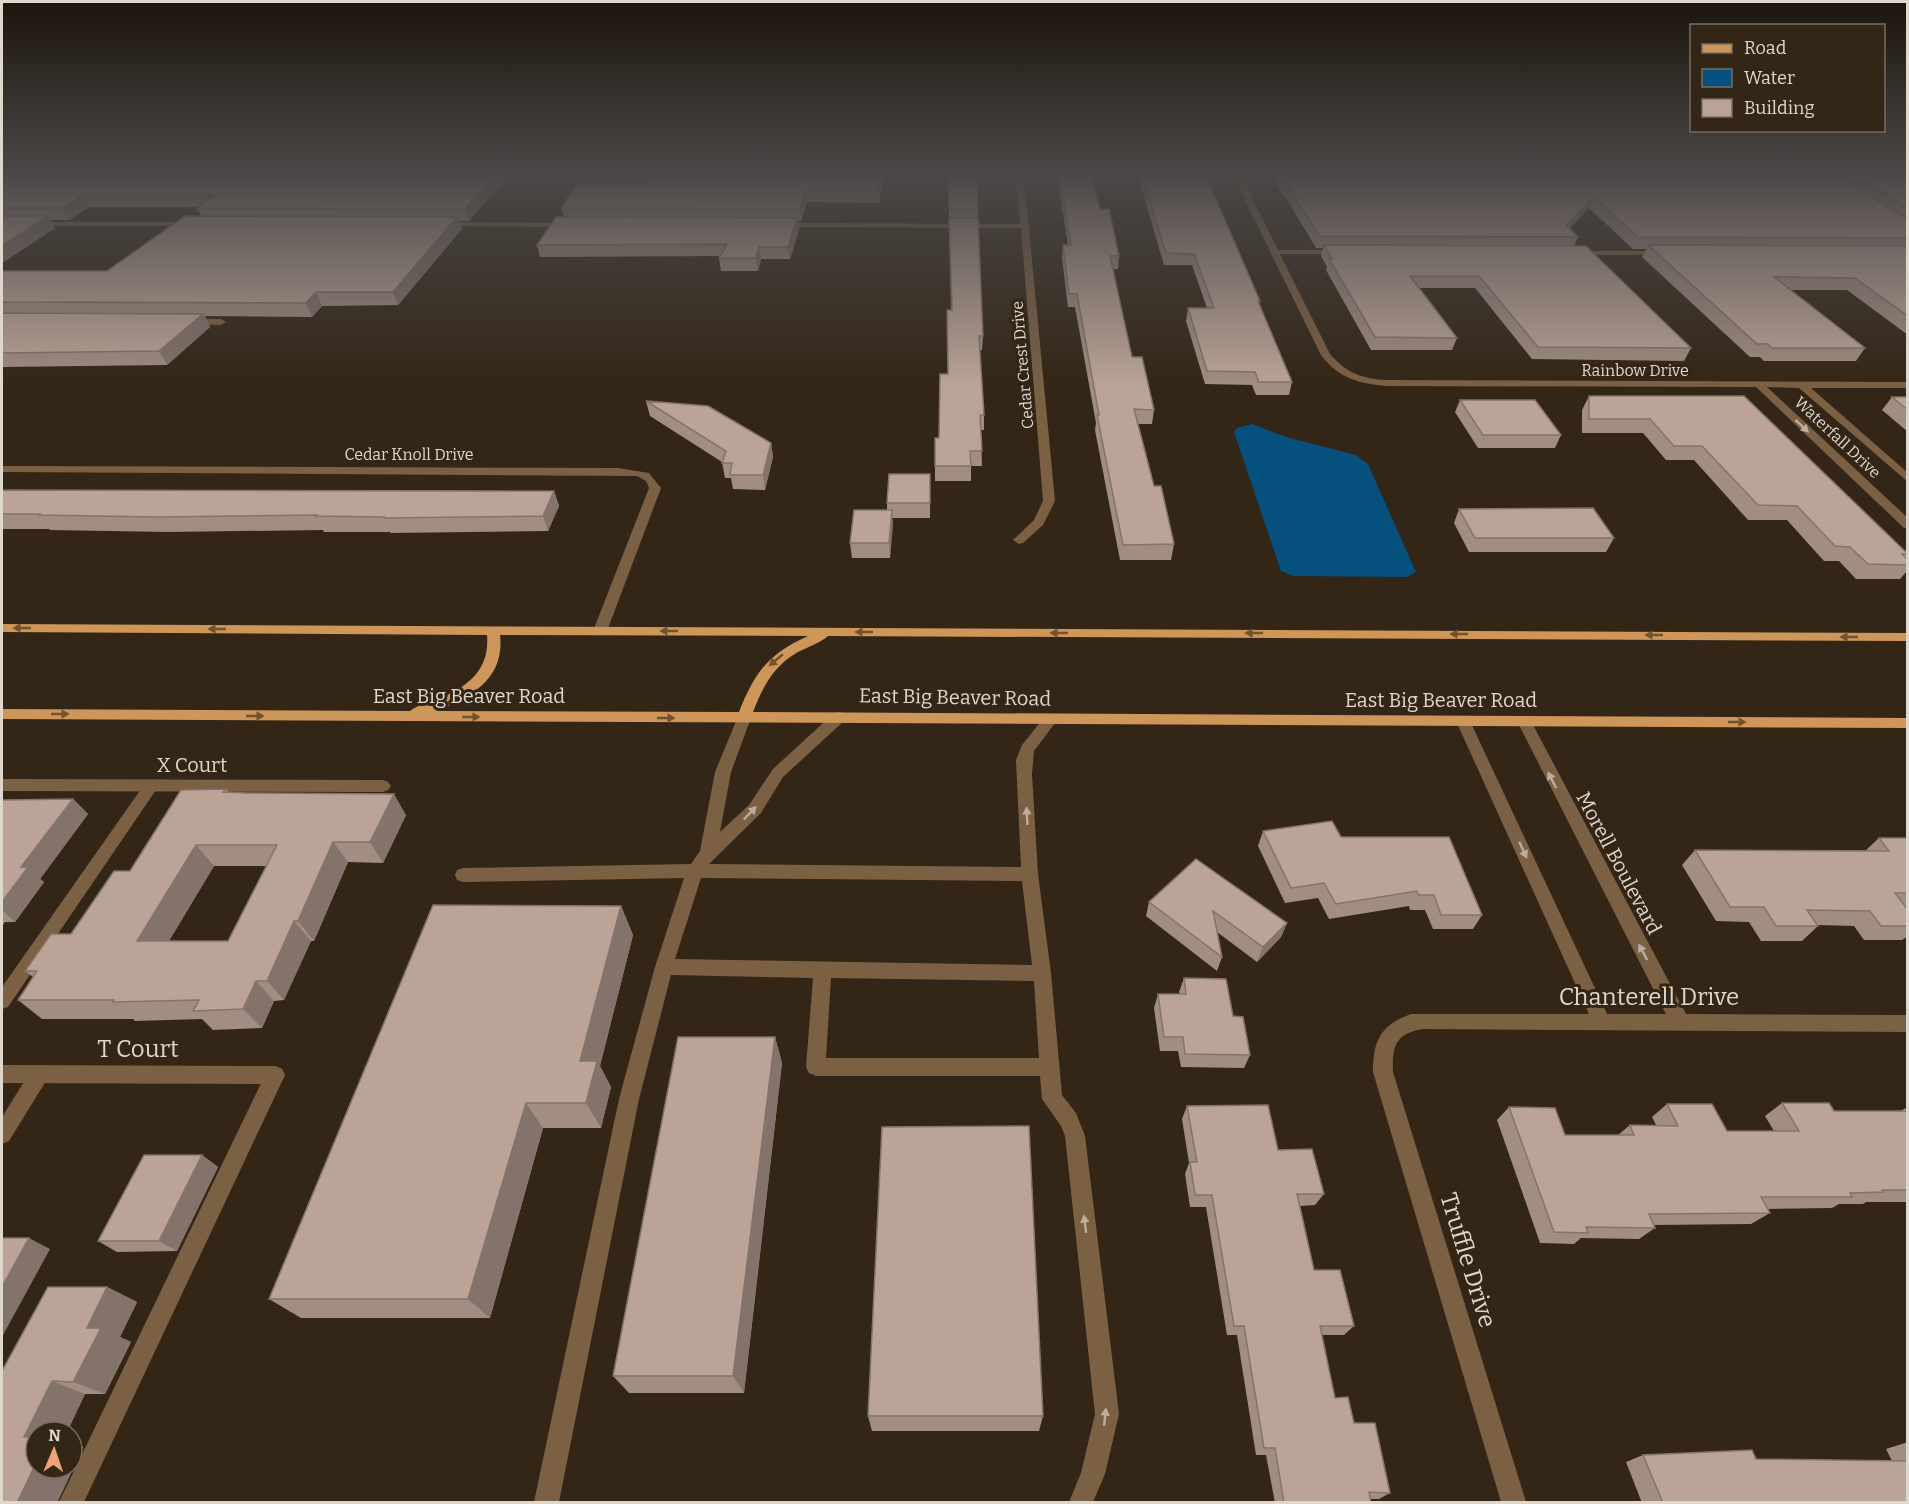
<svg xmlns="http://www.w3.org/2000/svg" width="1909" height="1504" font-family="Bitter,serif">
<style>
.water{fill:#05507c}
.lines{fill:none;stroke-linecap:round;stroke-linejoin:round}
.lane{fill:#7b6044;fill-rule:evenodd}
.street{fill:#7b6044;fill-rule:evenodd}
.primary{fill:#ce9658;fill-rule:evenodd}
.wall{fill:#a18d82;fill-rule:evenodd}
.shaded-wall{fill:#83736a}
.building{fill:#bba497;stroke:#83736a;stroke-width:1.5;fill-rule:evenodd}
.oneway{fill:#bcad9c}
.oneway2{fill:#715330}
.labels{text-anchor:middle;stroke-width:6;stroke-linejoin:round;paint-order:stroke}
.far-street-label{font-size:16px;fill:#dfd7cc;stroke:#332616}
.street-label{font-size:20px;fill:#dfd7cc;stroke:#332616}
.near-street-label{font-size:24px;fill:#dfd7cc;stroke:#332616}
</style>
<rect width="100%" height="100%" fill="#332616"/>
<path class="water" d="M 1252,424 L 1286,437 L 1356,455 L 1368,464 L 1416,572 L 1407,577 L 1293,576 L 1281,571 L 1234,432 L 1237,428 Z"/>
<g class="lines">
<path class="lane" d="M 839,712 L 844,713 L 846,717 L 844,721 L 783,777 L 761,813 L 709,864 L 1021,867 L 1016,760 L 1022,745 L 1046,715 L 1051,714 L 1058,719 L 1034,751 L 1032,774 L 1038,874 L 1051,973 L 1062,1095 L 1076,1113 L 1085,1136 L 1119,1414 L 1105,1474 L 1093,1502 L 1069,1502 L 1081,1473 L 1095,1414 L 1065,1136 L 1061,1126 L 1042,1099 L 1040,1076 L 816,1076 L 809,1073 L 806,1067 L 813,978 L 671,975 L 639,1099 L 559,1502 L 534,1502 L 619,1099 L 655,967 L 684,878 L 463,882 L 457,880 L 455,875 L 457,870 L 463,868 L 691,864 L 700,851 L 715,772 L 739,714 L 744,713 L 751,718 L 731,772 L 720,832 L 749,805 L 773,769 L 834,713 ZM 701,878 L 1022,881 L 1032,965 L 675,959 ZM 831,978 L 1034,981 L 1039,1058 L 826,1058 Z
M 151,780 L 156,782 L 159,786 L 156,790 L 8,1007 L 2,1009 L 2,987 L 146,782 Z
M 39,1066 L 46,1069 L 49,1075 L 46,1081 L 9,1141 L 2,1144 L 2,1117 L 32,1069 Z
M 275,1066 L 282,1069 L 285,1075 L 84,1502 L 59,1502 L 268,1069 Z"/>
<path class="street" d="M 1016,176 L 1024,176 L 1055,501 L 1043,525 L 1023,543 L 1019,544 L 1013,540 L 1034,520 L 1043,501 L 1021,228 L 778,227 L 774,225 L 778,223 L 1020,224 Z
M 1233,176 L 1241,176 L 1278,250 L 1340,250 L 1344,252 L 1340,254 L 1280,254 L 1330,354 C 1346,373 1363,379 1387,380 L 1908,382 L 1908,388 L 1811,388 L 1908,473 L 1908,482 L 1799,388 L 1767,387 L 1908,518 L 1908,528 L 1904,528 L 1756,387 L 1387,386 C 1360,384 1338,378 1321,355 Z
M 2,222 L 193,222 L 197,224 L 193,226 L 2,226 Z
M 439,222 L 571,223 L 575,225 L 571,227 L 436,226 L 435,224 Z
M 1574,251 L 1664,251 L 1668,253 L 1664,255 L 1571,255 L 1570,253 Z
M 188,319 L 221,319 L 226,322 L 221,325 L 185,324 L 185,320 Z
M 2,466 L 618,468 L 649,473 L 661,488 L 607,631 L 600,635 L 593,631 L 649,488 L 646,481 L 637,476 L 2,472 Z
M 1463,716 L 1470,721 L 1607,1014 L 1666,1014 L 1517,721 L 1524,716 L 1531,721 L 1686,1014 L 1908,1015 L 1908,1032 L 1422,1029 C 1395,1034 1392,1047 1393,1072 L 1526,1502 L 1501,1502 L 1373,1072 C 1373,1040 1381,1025 1411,1014 L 1589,1014 L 1456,721 Z
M 2,779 L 383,780 L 388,782 L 391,786 L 388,790 L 383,792 L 2,791 Z
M 2,1065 L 275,1066 L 282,1069 L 285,1075 L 282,1081 L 275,1084 L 2,1083 Z"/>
<path class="primary" d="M 2,624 L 1908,633 L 1908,641 L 828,636 C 820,643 808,647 798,652 C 773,666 763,687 753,712 L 1908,718 L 1908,728 L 2,719 L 2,709 L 410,711 C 417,705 428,703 436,700 C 467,687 490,671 487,635 L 2,632 ZM 500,635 L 808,636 C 768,654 755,672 739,712 L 436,711 C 472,697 505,678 500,635 Z"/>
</g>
<path class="wall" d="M 2,176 L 508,176 L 469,221 L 459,221 L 462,229 L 398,305 L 322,306 L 312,317 L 205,316 L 210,327 L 167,365 L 2,367 L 2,271 L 107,271 L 201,216 L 197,208 L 199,207 L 89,207 L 69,220 L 50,220 L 55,228 L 2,263 Z
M 948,176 L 978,209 L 983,336 L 982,350 L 980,350 L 984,415 L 984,430 L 981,430 L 982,466 L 971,466 L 971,481 L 935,481 L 935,438 L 939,438 L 948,374 L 951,310 Z
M 1057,176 L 1092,176 L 1100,209 L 1119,256 L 1118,269 L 1113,269 L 1132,357 L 1154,410 L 1152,424 L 1138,424 L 1154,486 L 1174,544 L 1171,560 L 1120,560 L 1095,430 L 1096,423 L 1075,307 L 1068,307 L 1062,258 L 1063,245 L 1068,245 Z
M 1138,176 L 1206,176 L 1260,301 L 1259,304 L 1292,382 L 1289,395 L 1256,395 L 1252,385 L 1205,384 L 1186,321 L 1188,308 L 1207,308 L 1192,265 L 1164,265 Z
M 1273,176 L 1908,176 L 1908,335 L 1847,290 L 1790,290 L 1865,348 L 1856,361 L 1764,361 L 1760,357 L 1750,357 L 1642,257 L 1646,249 L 1633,249 L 1589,208 L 1569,229 L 1578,237 L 1574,246 L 1691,348 L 1684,361 L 1532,359 L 1475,288 L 1419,288 L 1457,338 L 1452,350 L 1371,350 L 1326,270 L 1327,267 L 1321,256 L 1323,248 L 1316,248 L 1286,198 L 1284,198 Z
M 883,178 L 879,203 L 807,202 L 801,221 L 798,221 L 799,230 L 790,259 L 761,259 L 758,271 L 721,271 L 719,258 L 721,256 L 540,257 L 537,245 L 564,217 L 561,208 L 649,183 L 757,179 Z
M 1589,396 L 1744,396 L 1908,554 L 1905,558 L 1908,560 L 1908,570 L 1900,579 L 1856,579 L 1839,561 L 1824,561 L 1787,520 L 1748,520 L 1694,460 L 1666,460 L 1643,433 L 1582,433 L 1582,410 Z
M 1892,397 L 1908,397 L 1908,432 L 1882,410 Z
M 1460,400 L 1561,435 L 1555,448 L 1478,448 L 1455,412 Z
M 646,401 L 771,443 L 773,457 L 765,490 L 733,489 L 731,478 L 725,478 L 722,462 L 650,416 Z
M 930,474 L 930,518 L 892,518 L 890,558 L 852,558 L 850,543 L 887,510 L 887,503 Z
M 2,490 L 554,491 L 559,506 L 548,531 L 391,533 L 390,532 L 324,532 L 323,530 L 168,532 L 50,530 L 49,529 L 2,529 Z
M 1459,509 L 1614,538 L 1606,552 L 1469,552 L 1454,523 Z
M 226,789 L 229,793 L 406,815 L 383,863 L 348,862 L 314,941 L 311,941 L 284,1000 L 274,1001 L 262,1028 L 213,1030 L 202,1019 L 135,1021 L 133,1019 L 42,1019 L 18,1000 L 33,977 L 25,971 L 71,934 L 130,871 ZM 214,866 L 267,866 L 228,941 L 169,941 Z
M 73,799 L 88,814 L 40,879 L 44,882 L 15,922 L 5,922 L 2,926 L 2,800 Z
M 1263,831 L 1341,837 L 1482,915 L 1473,929 L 1433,929 L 1425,910 L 1410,910 L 1409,906 L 1329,919 L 1318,898 L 1285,903 L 1258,846 Z
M 1879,838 L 1908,838 L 1908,908 L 1906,908 L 1908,910 L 1908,936 L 1902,940 L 1864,940 L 1854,926 L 1817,925 L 1818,926 L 1802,941 L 1761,941 L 1749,922 L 1716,921 L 1682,865 L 1695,850 L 1865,851 Z
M 1149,902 L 1287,923 L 1281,937 L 1257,962 L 1217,932 L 1222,957 L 1217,971 L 1146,916 Z
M 621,906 L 633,935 L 600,1066 L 611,1087 L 601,1128 L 543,1128 L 490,1318 L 301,1318 L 269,1299 Z
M 1184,978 L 1233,1016 L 1250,1055 L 1244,1068 L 1181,1067 L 1178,1051 L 1160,1051 L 1154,1008 L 1158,994 L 1180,994 L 1179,992 Z
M 775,1037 L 782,1063 L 744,1393 L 629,1393 L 613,1376 Z
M 1782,1103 L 1834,1111 L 1900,1111 L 1908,1107 L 1908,1202 L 1866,1202 L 1863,1204 L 1839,1204 L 1832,1208 L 1767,1209 L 1770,1213 L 1751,1224 L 1653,1225 L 1655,1228 L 1639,1239 L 1581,1238 L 1574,1244 L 1540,1243 L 1497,1120 L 1509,1107 L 1565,1135 L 1618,1135 L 1630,1125 L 1656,1125 L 1652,1117 L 1667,1104 L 1727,1131 L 1774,1131 L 1765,1116 Z
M 1187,1106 L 1278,1150 L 1324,1194 L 1315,1205 L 1300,1206 L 1314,1270 L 1354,1326 L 1344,1335 L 1322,1335 L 1335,1398 L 1354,1423 L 1390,1493 L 1379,1499 L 1370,1499 L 1371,1503 L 1275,1503 L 1266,1455 L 1256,1455 L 1237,1335 L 1227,1335 L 1206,1207 L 1190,1207 L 1185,1174 L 1189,1163 L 1182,1119 Z
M 202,1155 L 218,1167 L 177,1251 L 117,1252 L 98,1241 Z
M 107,1287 L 137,1302 L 120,1337 L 131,1342 L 105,1394 L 85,1394 L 67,1432 L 36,1432 L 72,1468 L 72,1444 L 83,1447 L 57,1503 L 2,1371 Z
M 868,1416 L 1043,1416 L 1039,1431 L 872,1431 Z
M 1908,1442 L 1908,1503 L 1642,1503 L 1626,1462 L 1643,1455 L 1756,1459 L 1892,1461 L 1886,1449 Z"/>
<path class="shaded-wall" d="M 494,176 L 508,176 L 469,221 L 465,209 Z
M 881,176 L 883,176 L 883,178 L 879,203 L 878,191 Z
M 806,190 L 807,202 L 801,221 L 800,209 Z
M 82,195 L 89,207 L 69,220 L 62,208 Z
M 1594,197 L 1589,208 L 1561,237 L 1566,225 Z
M 48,216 L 55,228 L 2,263 L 2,246 Z
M 457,217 L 462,229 L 398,305 L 393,292 Z
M 797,218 L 799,230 L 790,259 L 788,247 Z
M 759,247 L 761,259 L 758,271 L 756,258 Z
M 316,292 L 322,306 L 312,317 L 306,303 Z
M 203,314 L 210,327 L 167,365 L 159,351 Z
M 771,443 L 773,457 L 765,490 L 763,475 Z
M 554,491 L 559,506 L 548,531 L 543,516 Z
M 892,510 L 893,525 L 890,558 L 889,543 Z
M 394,794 L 406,815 L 383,863 L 370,842 Z
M 73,799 L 88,814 L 40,879 L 44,882 L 15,922 L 2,910 L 2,902 L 21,867 Z
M 333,842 L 348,862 L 314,941 L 298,921 Z
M 196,845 L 214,866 L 157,960 L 137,941 Z
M 621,906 L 633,935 L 600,1066 L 611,1087 L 601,1128 L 586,1103 L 580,1061 Z
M 294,921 L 311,941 L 284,1000 L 267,981 Z
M 1287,923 L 1281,937 L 1257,962 L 1263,947 Z
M 256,981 L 274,1001 L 262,1028 L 243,1009 Z
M 775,1037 L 782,1063 L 744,1393 L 733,1376 Z
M 526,1103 L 543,1128 L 490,1318 L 468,1299 Z
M 202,1155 L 218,1167 L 177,1251 L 159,1241 Z
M 29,1238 L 50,1249 L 2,1337 L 2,1287 Z
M 107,1287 L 137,1302 L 120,1337 L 131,1342 L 105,1394 L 73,1382 L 87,1328 Z
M 52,1381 L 85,1394 L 67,1432 L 36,1432 L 36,1441 L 24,1437 Z
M 72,1444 L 83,1447 L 57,1503 L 17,1503 L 36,1463 L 36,1468 L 72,1468 Z"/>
<path class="building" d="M 2,176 L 494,176 L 465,209 L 197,208 L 215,195 L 82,195 L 62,208 L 2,208 Z
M 758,176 L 881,176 L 878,191 L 806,190 L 800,209 L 561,208 L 578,183 L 649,183 L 652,178 L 757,179 Z
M 948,176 L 976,176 L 978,209 L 949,209 Z
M 1059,176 L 1092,176 L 1100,209 L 1109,209 L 1119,256 L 1110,256 L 1132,357 L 1142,357 L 1154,410 L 1134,409 L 1154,486 L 1161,486 L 1174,544 L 1123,545 L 1097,415 L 1099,415 L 1077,294 L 1069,294 L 1063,245 L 1071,245 Z
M 1142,176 L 1206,176 L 1260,301 L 1258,301 L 1292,382 L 1259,382 L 1255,372 L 1207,371 L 1188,308 L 1214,308 L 1194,254 L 1166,253 Z
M 1281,176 L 1838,176 L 1908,219 L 1908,238 L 1638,237 L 1594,197 L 1566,225 L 1578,237 L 1319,236 L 1289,187 L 1287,187 Z
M 1855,176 L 1908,176 L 1908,208 Z
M 2,216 L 48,216 L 2,246 Z
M 185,216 L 457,217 L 393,292 L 316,292 L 306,303 L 2,302 L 2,271 L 107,271 Z
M 556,217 L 797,218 L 788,247 L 759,247 L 756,258 L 719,258 L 727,244 L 537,245 Z
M 949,218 L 978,218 L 983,336 L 979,336 L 984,415 L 980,415 L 982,451 L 970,451 L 971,466 L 935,466 L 935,438 L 939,438 L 940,374 L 948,374 L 947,310 L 952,310 Z
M 1324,245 L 1586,246 L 1691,348 L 1538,347 L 1479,276 L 1410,276 L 1457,338 L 1375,337 L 1329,259 L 1332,259 Z
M 1648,245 L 1908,246 L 1908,316 L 1855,278 L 1774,277 L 1865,348 L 1772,348 L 1768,344 L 1757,344 Z
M 2,313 L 203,314 L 159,351 L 2,353 Z
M 1589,396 L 1744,396 L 1908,554 L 1902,554 L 1908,560 L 1908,565 L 1868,564 L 1850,547 L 1835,546 L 1797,506 L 1758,505 L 1702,446 L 1674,446 L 1650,419 L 1589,419 Z
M 1892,397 L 1908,397 L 1908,410 Z
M 1460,400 L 1535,400 L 1561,435 L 1483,435 Z
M 646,401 L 708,406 L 771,443 L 763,475 L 730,475 L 732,463 L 722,463 L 726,451 Z
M 889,474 L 930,474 L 930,503 L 887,503 Z
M 2,490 L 554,491 L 543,516 L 383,518 L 385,517 L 316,516 L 317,515 L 158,517 L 39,515 L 40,514 L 2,514 Z
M 1593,508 L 1614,538 L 1475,538 L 1459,509 Z
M 854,510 L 892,510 L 889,543 L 850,543 Z
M 226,789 L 223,792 L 248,793 L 394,794 L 370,842 L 333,842 L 298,921 L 294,921 L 267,981 L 256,981 L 243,1009 L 193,1011 L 199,1000 L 113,1002 L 114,1000 L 18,1000 L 37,971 L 25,971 L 51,934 L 71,934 L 114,871 L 130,871 L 181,790 ZM 196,845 L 277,845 L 228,941 L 137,941 Z
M 73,799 L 21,867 L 28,867 L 2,902 L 2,800 Z
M 1332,821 L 1341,837 L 1449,837 L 1482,915 L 1441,915 L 1434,895 L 1418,895 L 1417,891 L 1336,904 L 1324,883 L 1291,888 L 1263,831 Z
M 1879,838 L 1908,838 L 1908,893 L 1895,893 L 1908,910 L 1908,926 L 1881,926 L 1870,911 L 1807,910 L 1818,926 L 1776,926 L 1764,907 L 1730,907 L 1695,850 L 1889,851 Z
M 1196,859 L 1287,923 L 1263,947 L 1213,911 L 1222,957 L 1149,902 Z
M 433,905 L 621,906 L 580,1061 L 597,1061 L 586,1103 L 526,1103 L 468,1299 L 269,1299 Z
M 1184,978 L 1226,979 L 1233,1016 L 1243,1017 L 1250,1055 L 1185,1054 L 1183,1037 L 1164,1037 L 1158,994 L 1186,994 Z
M 678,1037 L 775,1037 L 733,1376 L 613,1376 Z
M 1782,1103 L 1829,1103 L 1834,1111 L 1908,1111 L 1908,1190 L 1882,1190 L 1883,1192 L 1850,1193 L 1852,1197 L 1761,1197 L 1770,1213 L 1649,1214 L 1655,1228 L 1586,1227 L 1588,1233 L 1554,1232 L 1509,1107 L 1555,1108 L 1565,1135 L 1634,1135 L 1630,1125 L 1678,1126 L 1667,1104 L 1712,1104 L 1727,1131 L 1799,1131 Z
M 1268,1105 L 1278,1150 L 1312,1149 L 1324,1194 L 1297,1194 L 1314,1270 L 1340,1270 L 1354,1326 L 1320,1326 L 1335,1398 L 1348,1397 L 1354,1423 L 1375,1423 L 1390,1493 L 1369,1492 L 1371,1503 L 1284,1503 L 1275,1448 L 1264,1448 L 1244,1326 L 1234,1326 L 1212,1195 L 1195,1195 L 1190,1162 L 1197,1162 L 1187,1106 Z
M 1029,1126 L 1043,1416 L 868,1416 L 882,1127 Z
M 144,1155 L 202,1155 L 159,1241 L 98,1241 Z
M 2,1238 L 29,1238 L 2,1287 Z
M 48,1287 L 107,1287 L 87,1328 L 101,1328 L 73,1382 L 52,1381 L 24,1437 L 36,1437 L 36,1463 L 17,1503 L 2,1503 L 2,1371 Z
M 1752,1450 L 1756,1459 L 1908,1461 L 1908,1503 L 1663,1503 L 1643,1455 Z"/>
<defs><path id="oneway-solid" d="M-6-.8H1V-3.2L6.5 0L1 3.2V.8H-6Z" transform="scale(1.5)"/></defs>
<g class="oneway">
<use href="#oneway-solid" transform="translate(1802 426) rotate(43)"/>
<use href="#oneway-solid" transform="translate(1552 780) rotate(-117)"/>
<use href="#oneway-solid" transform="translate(750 813) rotate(-46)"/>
<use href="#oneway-solid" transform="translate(1027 816) rotate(-93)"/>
<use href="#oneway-solid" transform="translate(1523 850) rotate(65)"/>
<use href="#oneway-solid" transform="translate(1643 952) rotate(-118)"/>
<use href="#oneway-solid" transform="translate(1085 1224) rotate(-97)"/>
<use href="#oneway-solid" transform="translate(1105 1417) rotate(-84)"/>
</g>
<g class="oneway2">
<use href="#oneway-solid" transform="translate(22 628) rotate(-180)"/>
<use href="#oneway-solid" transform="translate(217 629) rotate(-180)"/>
<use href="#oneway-solid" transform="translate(669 631) rotate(-180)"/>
<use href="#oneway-solid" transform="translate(864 632) rotate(-180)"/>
<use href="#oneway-solid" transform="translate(1059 633) rotate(-180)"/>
<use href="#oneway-solid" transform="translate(1254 633) rotate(-180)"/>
<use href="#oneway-solid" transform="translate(1459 634) rotate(-180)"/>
<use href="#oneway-solid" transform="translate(1654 635) rotate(-180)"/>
<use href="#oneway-solid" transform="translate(1849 637) rotate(-180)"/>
<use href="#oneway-solid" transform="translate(776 660) rotate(140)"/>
<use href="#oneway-solid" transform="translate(60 714)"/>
<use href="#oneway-solid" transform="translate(255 716)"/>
<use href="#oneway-solid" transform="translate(471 717)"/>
<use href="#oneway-solid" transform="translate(666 718)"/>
<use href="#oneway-solid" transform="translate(1737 722)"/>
</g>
<linearGradient id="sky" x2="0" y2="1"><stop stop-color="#1c150c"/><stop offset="0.45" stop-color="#4a4747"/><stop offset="1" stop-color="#4a4747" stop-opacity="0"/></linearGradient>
<rect width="1909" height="387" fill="url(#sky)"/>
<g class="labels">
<g class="far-street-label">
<text transform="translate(1022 365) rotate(-95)" y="6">Cedar Crest Drive</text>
<text x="1635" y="376">Rainbow Drive</text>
<text transform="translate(1838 437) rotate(43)" y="6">Waterfall Drive</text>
<text x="409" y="460">Cedar Knoll Drive</text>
</g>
<g class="street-label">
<text x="469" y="703">East Big Beaver Road</text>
<text transform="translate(955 697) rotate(1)" y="7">East Big Beaver Road</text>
<text x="1441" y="707">East Big Beaver Road</text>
<text x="192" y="772">X Court</text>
<text transform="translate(1619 863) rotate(62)" y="7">Morell Boulevard</text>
</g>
<g class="near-street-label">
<text x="1649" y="1005">Chanterell Drive</text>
<text x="138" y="1057">T Court</text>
<text transform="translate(1468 1260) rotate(73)" y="8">Truffle Drive</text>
</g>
</g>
<rect width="1909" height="1504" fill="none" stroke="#dfd7cc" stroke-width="6"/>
<rect x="1690" y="24" width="195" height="108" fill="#332616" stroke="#786d5f" stroke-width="1.5"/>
<rect x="1702" y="44" width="30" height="9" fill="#ce9658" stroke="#786d5f" stroke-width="1.5"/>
<text x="1744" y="54" font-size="18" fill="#dfd7cc">Road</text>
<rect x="1702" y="69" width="30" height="18" fill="#05507c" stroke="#786d5f" stroke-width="1.5"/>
<text x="1744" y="84" font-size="18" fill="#dfd7cc">Water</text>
<rect x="1702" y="99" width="30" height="18" fill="#bba497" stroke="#786d5f" stroke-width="1.5"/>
<text x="1744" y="114" font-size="18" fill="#dfd7cc">Building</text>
<g transform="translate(54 1450) rotate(2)"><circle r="28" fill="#332616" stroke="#786d5f" stroke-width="1.5"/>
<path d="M0-4.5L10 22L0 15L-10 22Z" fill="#efa376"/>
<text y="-9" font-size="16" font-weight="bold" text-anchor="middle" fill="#dfd7cc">N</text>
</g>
</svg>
